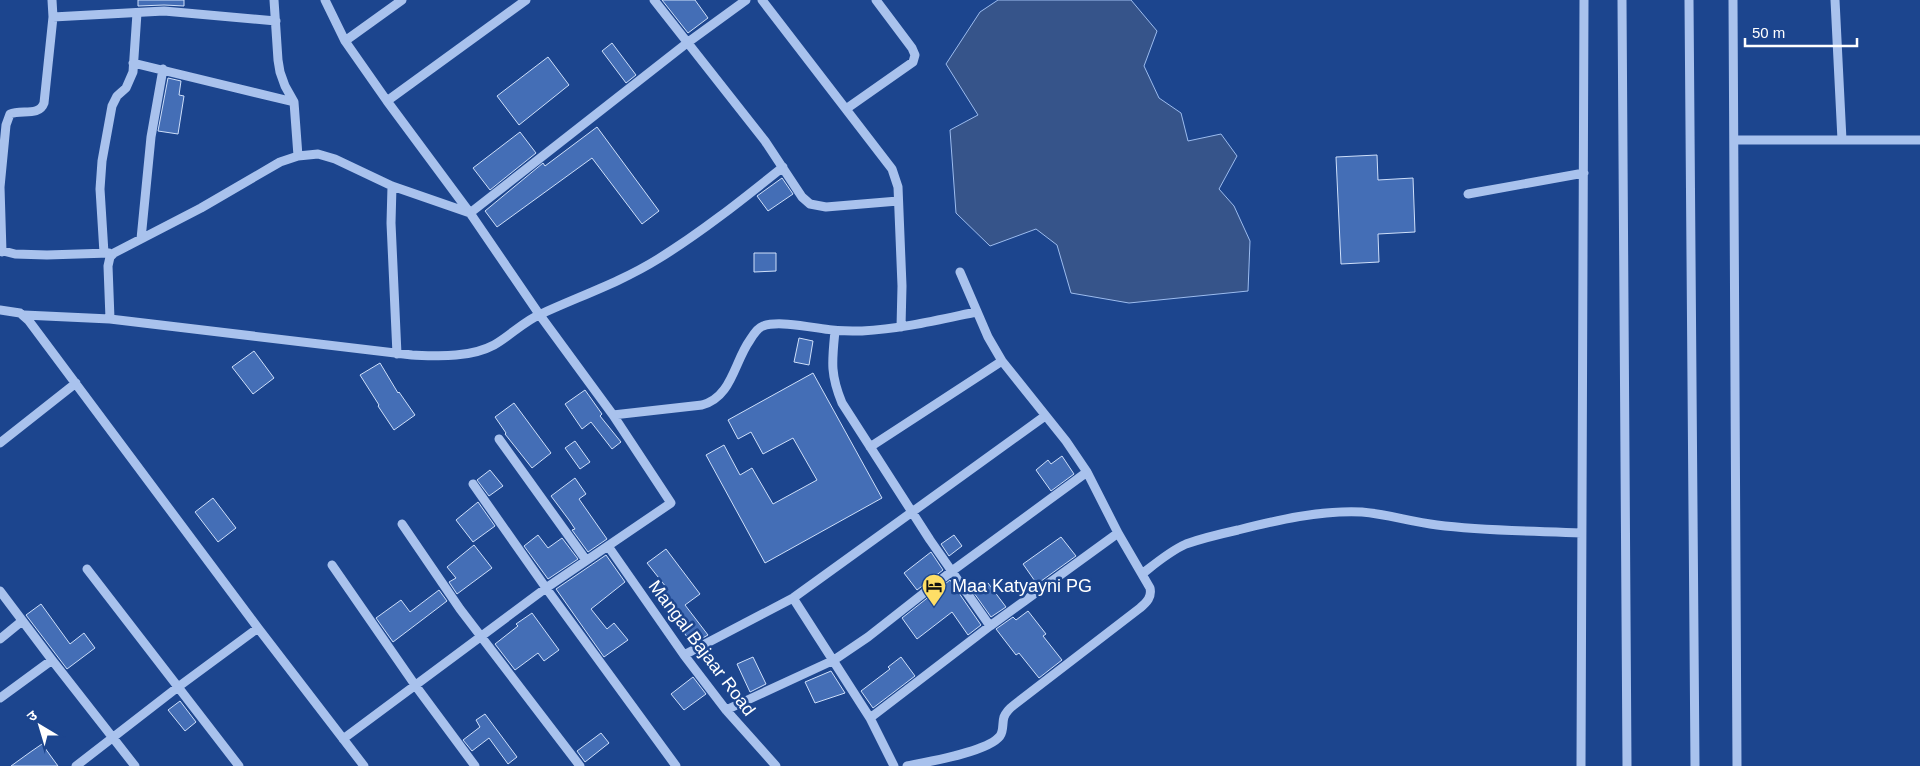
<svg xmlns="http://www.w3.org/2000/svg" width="1920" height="766" font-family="Helvetica,'Noto Sans Devanagari',sans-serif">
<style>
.water{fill:#36548a;stroke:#9cbcef}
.building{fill:#446eb6;stroke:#cedffa}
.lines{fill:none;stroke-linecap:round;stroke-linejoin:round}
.minor{stroke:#a9c2ed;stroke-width:9}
.labels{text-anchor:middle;stroke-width:5;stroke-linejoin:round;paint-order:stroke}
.poi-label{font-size:18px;fill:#fff;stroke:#1c458e;text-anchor:start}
.street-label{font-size:18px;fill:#fff;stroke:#1c458e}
</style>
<rect width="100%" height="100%" fill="#1c458e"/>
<path class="water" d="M 998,0 L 1131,0 L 1157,31 L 1144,66 L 1159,98 L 1181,113 L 1188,141 L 1221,134 L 1237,156 L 1219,189 L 1234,206 L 1250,241 L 1248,291 L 1129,303 L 1071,293 L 1057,245 L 1036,229 L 990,246 L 956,213 L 950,130 L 978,115 L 946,64 L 980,12 Z"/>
<path class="building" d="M 138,0 L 184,0 L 184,6 L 164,5 L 138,6 Z
M 662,0 L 695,0 L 708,18 L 688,33 Z
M 612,43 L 636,75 L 626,83 L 602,51 Z
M 548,57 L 569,85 L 519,125 L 497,96 Z
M 168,78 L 181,81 L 179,95 L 184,96 L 178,134 L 158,131 Z
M 597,127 L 659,211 L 642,224 L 592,158 L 497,227 L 485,211 L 543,163 L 545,166 Z
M 520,132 L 536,153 L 490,190 L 473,168 Z
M 1377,155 L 1378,180 L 1413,178 L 1415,232 L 1378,234 L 1379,262 L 1341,264 L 1336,157 Z
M 782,178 L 793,194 L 768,211 L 757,196 Z
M 754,253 L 776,253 L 776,271 L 754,272 Z
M 799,338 L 813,341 L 809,365 L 794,362 Z
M 254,351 L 274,378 L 253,394 L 232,367 Z
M 380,363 L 398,393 L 399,392 L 415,415 L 394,430 L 378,406 L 379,405 L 360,375 Z
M 813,373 L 882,498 L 765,563 L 706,455 L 724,445 L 740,475 L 752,468 L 773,504 L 817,480 L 793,438 L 763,454 L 751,432 L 738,439 L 728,420 Z
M 585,390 L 602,414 L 600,416 L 621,442 L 612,449 L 591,422 L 582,429 L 565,404 Z
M 514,403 L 551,453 L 532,468 L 505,434 L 506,433 L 495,417 Z
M 575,441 L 590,462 L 580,469 L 565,448 Z
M 1062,456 L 1074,474 L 1051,491 L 1036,470 L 1048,460 L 1051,464 Z
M 490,470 L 503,486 L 489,496 L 477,480 Z
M 575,478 L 586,494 L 579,499 L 607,539 L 588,552 L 572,530 L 575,529 L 569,520 L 551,496 Z
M 213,498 L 236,528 L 218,542 L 195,512 Z
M 478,502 L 495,526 L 473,542 L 456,520 Z
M 538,535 L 548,548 L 562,538 L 578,559 L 548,579 L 524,546 Z
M 954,535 L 962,546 L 949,556 L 941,544 Z
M 1061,537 L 1076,556 L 1037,584 L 1023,564 Z
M 474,545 L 492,568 L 457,594 L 449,582 L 456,578 L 447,567 Z
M 666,549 L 700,594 L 685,605 L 708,635 L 692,644 L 657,594 L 666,587 L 647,563 Z
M 931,552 L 943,570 L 917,590 L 904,573 Z
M 606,555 L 625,582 L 591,609 L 607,629 L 614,623 L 628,640 L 604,657 L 556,589 Z
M 950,580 L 981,625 L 968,635 L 952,612 L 917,639 L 902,618 Z
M 988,583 L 1006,607 L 991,617 L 974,593 Z
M 439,590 L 447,601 L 393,642 L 376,618 L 401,600 L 410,612 Z
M 41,604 L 70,644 L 84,633 L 95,648 L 67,669 L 26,615 Z
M 1028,611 L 1046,634 L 1043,636 L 1062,660 L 1039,678 L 1019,653 L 1016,655 L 996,629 L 1013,617 L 1016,620 Z
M 532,613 L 559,650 L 544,661 L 538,653 L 515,670 L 495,644 L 518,626 L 516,624 Z
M 753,657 L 766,684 L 750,692 L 737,664 Z
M 901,657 L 915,676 L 873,708 L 861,691 L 890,669 L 888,667 Z
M 831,671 L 845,693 L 815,703 L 805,682 Z
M 693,677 L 706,694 L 684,710 L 671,694 Z
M 180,701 L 196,722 L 185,731 L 168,710 Z
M 485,714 L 517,757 L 508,764 L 489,738 L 472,751 L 463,740 L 480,727 L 476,720 Z
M 601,733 L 609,743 L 585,762 L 577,751 Z
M 42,744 L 58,766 L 11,766 L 29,753 Z"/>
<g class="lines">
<path class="minor" d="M 274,0 L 278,60 L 280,72 L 285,86 L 294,102 L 298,156
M 325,0 L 345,41 L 387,101 L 470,213 L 539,314 L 613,415 L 671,503 L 546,588 L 343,739
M 654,0 L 765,141 L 802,197 L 810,204 L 826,207 L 898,201
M 762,0 L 892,169 L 898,187 L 902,286 L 901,327
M 1622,0 L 1627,766
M 1689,0 L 1695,766
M 1733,0 L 1737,766
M 1835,0 L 1842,140
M 53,17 L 164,11 L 276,21
M 345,41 L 402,0
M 133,63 L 294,102
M 387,101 L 526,0
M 846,109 L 913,62 L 915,55 L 912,48 L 876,0
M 1734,140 L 1920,140
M 392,186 L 391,223 L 397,354
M 1468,194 L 1584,173
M 141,239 L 151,137 L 163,69
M 0,250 L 15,254 L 47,255 L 109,253
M 2,252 L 0,187 L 6,125 L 10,114 C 21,109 39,117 44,103 L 53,17 L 52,0
M 104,253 L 100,189 L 102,161 L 112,106 L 117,96 L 126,88 L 133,72 L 137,13
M 0,310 L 20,313 L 29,321 L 258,628 L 364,766
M 24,315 L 110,319 L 412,355 C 438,356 470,358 494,345 C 510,336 524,321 541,314 C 580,296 621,282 658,259 C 702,232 743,199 783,167
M 110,319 L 108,266 L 110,257 L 114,253 L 201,208 L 280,162 L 298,156 L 318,154 L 335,159 L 392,186 L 470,213 L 687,43 L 746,0
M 835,331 C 832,361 830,374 842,403 L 930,540 L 990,626
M 613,415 L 702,405 C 732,397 734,362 750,340 C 753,335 757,328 763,326 C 779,320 814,328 832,330 C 842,331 852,331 862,331 C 901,329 938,320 976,312
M 499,439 L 586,560
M 0,443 L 76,383
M 870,447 L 1002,361
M 473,484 L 546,588 L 676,766
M 402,524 L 460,609 L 580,766
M 608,546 L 684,655 L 726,710 L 776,766
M 332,565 L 415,685 L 475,766
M 87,569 L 239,766
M 1142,574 C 1156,563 1170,551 1186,544 C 1203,538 1220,534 1238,530 C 1278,520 1320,510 1362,512 C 1387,514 1411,522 1437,525 C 1484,531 1533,531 1581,533
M 0,591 L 52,660 L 135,766
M 793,598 L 870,718 L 894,766
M 0,639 L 22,621
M 684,655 L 793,598 L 1045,416
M 0,698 L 52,660
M 726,710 L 834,660 L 868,637 L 952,571 L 1087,472
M 870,718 L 990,626 L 1118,533
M 76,766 L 178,687 L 258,628
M 907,766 C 927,762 988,752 1000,736 C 1004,731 1002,723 1004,717 C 1006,712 1010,708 1014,705 L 1140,608 C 1147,602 1152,597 1150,588 L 1118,533 L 1087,472 L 1066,441 L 1002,361 L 988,337 L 960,272
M 1581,766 L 1584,0"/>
</g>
<defs>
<symbol id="hotel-pin" viewBox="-11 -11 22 30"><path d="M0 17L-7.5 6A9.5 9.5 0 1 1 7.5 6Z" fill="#fede66" stroke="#1c458e"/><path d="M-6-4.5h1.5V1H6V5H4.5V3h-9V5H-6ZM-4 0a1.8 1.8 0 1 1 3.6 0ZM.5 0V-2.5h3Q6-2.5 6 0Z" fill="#111"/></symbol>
</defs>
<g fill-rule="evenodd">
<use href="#hotel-pin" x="920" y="572" width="28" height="38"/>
</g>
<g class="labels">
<g class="poi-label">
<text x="952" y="592">Maa Katyayni PG</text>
</g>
<g class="street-label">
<text transform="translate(702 648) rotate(53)" y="6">Mangal Bajaar Road</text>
</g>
</g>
<g transform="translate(40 726) rotate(322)" stroke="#1c458e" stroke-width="4" paint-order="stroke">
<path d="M0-4L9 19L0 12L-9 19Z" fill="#ffffff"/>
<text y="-8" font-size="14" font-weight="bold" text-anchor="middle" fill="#ffffff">उ</text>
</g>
<path d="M1745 38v8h112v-8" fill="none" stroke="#ffffff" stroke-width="2.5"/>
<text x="1752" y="38" font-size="15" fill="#ffffff" stroke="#1c458e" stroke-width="4" paint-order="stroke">50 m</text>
</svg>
